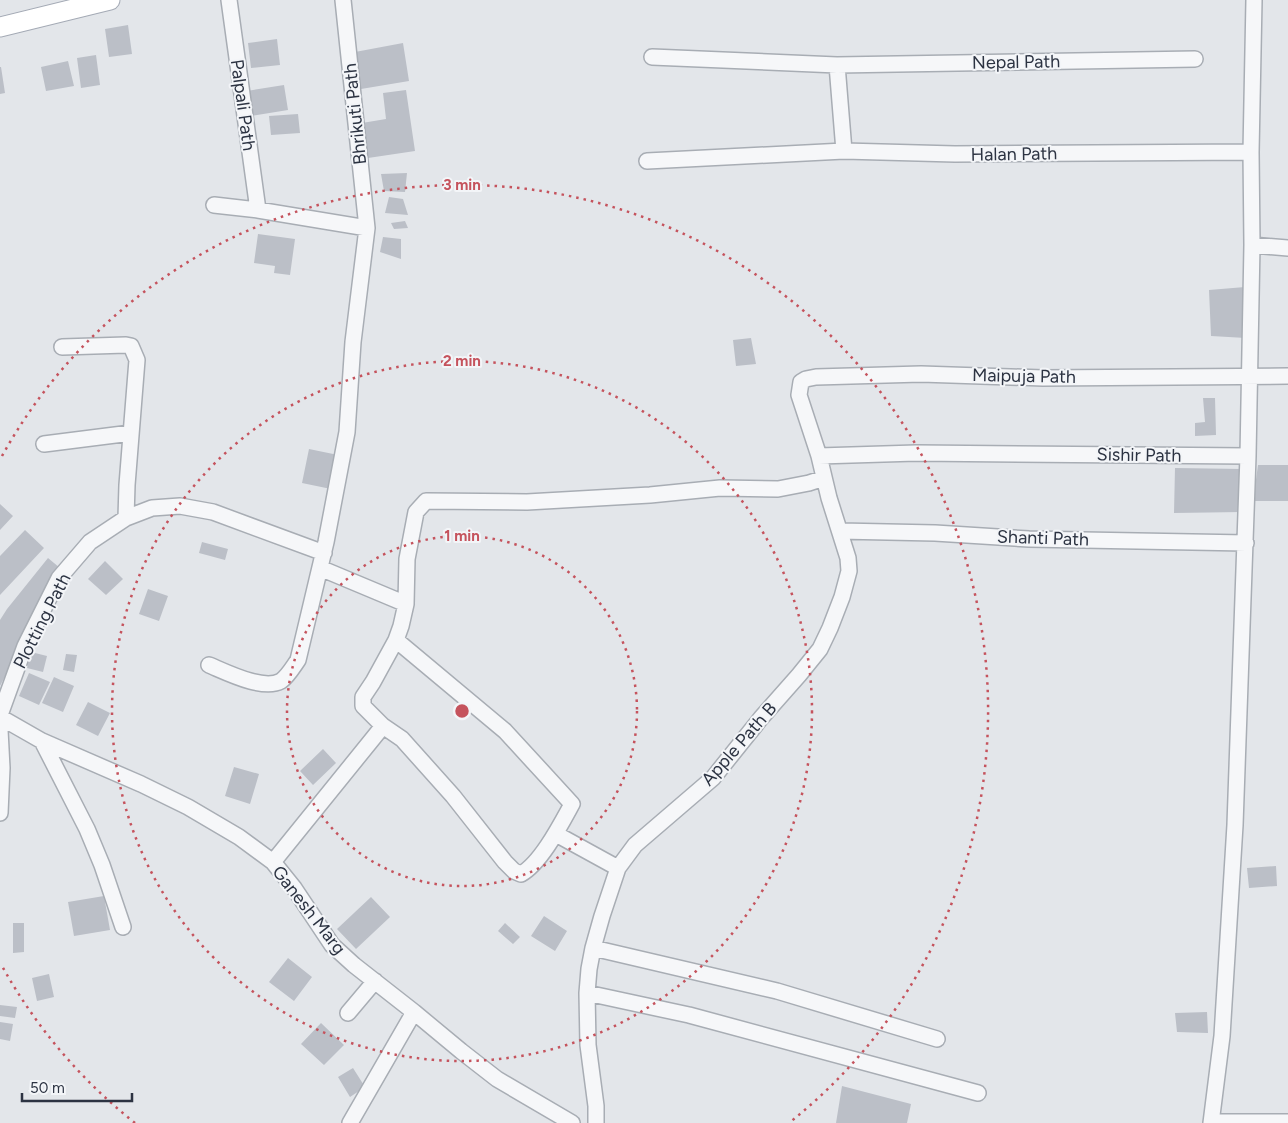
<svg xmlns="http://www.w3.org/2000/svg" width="1288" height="1123" font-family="Figtree,sans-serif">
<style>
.building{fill:#bbbfc7}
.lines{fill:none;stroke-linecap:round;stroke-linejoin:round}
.minor-casing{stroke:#a8adb4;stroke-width:18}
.major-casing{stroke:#a4aab5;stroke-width:21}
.minor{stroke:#f6f7f9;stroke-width:15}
.major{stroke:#fff;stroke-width:19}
.ring{fill:none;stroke:#c5535d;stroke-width:2.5;stroke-dasharray:2.5 5}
.labels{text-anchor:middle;stroke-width:4;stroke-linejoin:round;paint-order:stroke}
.street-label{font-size:18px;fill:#2c3342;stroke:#f3f5f8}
.centre{fill:#c5535d;stroke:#f3f5f8;stroke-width:2.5}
.ring-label{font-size:15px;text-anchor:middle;font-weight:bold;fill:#c5535d;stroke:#f3f5f8;stroke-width:4;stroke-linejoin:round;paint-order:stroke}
</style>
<rect width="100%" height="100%" fill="#e3e6ea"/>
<path class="building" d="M 128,25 L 132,54 L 109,57 L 105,29 Z
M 277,39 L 280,65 L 251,68 L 248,43 Z
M 403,43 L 409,81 L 361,89 L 355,52 Z
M 96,55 L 100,85 L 81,88 L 77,58 Z
M 68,61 L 74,86 L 46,91 L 41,67 Z
M 0,67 L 1,67 L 5,93 L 0,94 Z
M 284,85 L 288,110 L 251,116 L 247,91 Z
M 406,90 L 415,151 L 368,158 L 362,123 L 386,119 L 383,93 Z
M 298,114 L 300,133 L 271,135 L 269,116 Z
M 407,173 L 405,192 L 384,191 L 381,174 Z
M 389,197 L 403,199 L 408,215 L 385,213 Z
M 405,221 L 408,228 L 394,229 L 391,223 Z
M 258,234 L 295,239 L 290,275 L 274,273 L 275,266 L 254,263 Z
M 383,237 L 401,239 L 401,259 L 380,252 Z
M 1245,287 L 1246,338 L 1211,336 L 1209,290 Z
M 751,338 L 756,364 L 736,366 L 733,340 Z
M 1203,398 L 1215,398 L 1216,435 L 1195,436 L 1195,423 L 1205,422 Z
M 309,449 L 338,455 L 331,489 L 302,483 Z
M 1258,465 L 1288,465 L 1288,501 L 1253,501 Z
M 1175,468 L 1242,469 L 1242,512 L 1174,513 Z
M 0,504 L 13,516 L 0,530 Z
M 25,530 L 44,548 L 0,595 L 0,556 Z
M 202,542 L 228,549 L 225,560 L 199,553 Z
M 48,558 L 60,568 L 0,686 L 0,620 L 7,609 Z
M 105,561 L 123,579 L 106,595 L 88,579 Z
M 148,589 L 168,596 L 159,621 L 139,614 Z
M 31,652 L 47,656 L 43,672 L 27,668 Z
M 66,654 L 77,655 L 74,672 L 63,670 Z
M 29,673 L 50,682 L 39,705 L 19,696 Z
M 54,677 L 74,686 L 63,712 L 42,703 Z
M 88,702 L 110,713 L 98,736 L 76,725 Z
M 323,749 L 336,763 L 313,785 L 300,771 Z
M 234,767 L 259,774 L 250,804 L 225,796 Z
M 1276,866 L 1277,886 L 1249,888 L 1247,868 Z
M 104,896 L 110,930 L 74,936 L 68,902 Z
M 371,897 L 390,917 L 356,949 L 337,929 Z
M 544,916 L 567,931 L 555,951 L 531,936 Z
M 13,923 L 24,923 L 24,952 L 13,953 Z
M 505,923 L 520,937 L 513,944 L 498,931 Z
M 288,958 L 312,977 L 294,1001 L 269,982 Z
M 49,974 L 54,997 L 37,1001 L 32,978 Z
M 0,1005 L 17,1007 L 15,1018 L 0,1016 Z
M 1207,1012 L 1208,1033 L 1177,1032 L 1175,1013 Z
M 0,1022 L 13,1024 L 10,1041 L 0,1039 Z
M 321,1023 L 344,1045 L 324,1065 L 301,1044 Z
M 353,1068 L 365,1087 L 350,1097 L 338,1077 Z
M 842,1086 L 911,1104 L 907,1123 L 836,1123 Z"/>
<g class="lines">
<defs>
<path id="minor" d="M 229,0 L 258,210
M 652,57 L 837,65 L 844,151
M 837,65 L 1195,59
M 1251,152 L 1254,0
M 647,161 L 844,151 L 955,154 L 1251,152 L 1252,245 L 1288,248
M 214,205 L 258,210 L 367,228
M 62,347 L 126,345 L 131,346 L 137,360 L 127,485 L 126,518
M 44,444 L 131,433
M 819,456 L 916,453 L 1248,456 L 1252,245
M 840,531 L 935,533 L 1029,539 L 1246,543
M 320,568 L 406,604
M 396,640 L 505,731 L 572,804 C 561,824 541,863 521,874 L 514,871 L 505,862 L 453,796 L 402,739 L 383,726 L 363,706 L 363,697 L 373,682 L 396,640 L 401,626 L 406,604 L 407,559 L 416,512 L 426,501 L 527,502 L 650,495 L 720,488 L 778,489 L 809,483 L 824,478
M 209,665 C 226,672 263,691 281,681 C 288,676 293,667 298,660 L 326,542 L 347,432 L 353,342 L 367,228 L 343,0
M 0,715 L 25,646 L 59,578 L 90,542 L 126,518 L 152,508 L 180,506 L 213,512 L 324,553
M 0,717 L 42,741 L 141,784 L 188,807 L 239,837 L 273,862 L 294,888 L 332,945 L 354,965 L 414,1012 L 461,1051 L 497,1079 L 572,1123
M 0,730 L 2,768 L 0,813
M 42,741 L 87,829 L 102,865 L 123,927
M 556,834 L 618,868
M 273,862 L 383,726
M 593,948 L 777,991 L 937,1039
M 587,993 L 689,1015 L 978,1093
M 348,1013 L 375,981
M 1211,1122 L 1288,1122
M 350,1123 L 414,1012
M 596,1123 L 596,1106 L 588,1045 L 587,993 L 589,969 L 593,948 L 602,916 L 618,868 L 635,845 L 713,778 L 761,718 L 799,675 L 820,649 L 830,628 L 842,597 L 849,571 L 848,558 L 829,498 L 819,456 L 799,395 L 801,382 L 806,379 L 816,377 L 921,374 L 1043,378 L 1288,376
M 1211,1123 L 1222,1036 L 1235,825 L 1248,456"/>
<path id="major" d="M 0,27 L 110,0"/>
</defs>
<use href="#minor" class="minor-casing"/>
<use href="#major" class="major-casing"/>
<use href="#minor" class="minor"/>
<use href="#major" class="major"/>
</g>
<g class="ring">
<circle cx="462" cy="711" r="175"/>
<circle cx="462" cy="711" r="350"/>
<path d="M135 1123A526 526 0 0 1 2 966M2 456A526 526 0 1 1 789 1123"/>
</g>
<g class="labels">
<g class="street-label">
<text transform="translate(1016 62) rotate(-1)" y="6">Nepal Path</text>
<text transform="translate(243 105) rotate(82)" y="6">Palpali Path</text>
<text transform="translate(355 114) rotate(-96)" y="6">Bhrikuti Path</text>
<text transform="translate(1014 154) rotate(-1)" y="6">Halan Path</text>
<text transform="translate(1024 376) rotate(1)" y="6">Maipuja Path</text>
<text transform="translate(1139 455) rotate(1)" y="6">Sishir Path</text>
<text transform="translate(1043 538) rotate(2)" y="6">Shanti Path</text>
<text transform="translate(42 621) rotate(-63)" y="6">Plotting Path</text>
<text transform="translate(739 744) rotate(-49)" y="6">Apple Path B</text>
<text transform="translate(309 910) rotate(52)" y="6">Ganesh Marg</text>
</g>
</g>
<circle cx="462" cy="711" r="8" class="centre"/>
<g class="ring-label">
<text x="462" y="190">3 min</text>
<text x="462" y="366">2 min</text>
<text x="462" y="541">1 min</text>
</g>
<path d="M22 1093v8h110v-8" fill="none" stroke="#2c3342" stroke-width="2.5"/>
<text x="30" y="1093" font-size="15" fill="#2c3342" stroke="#f3f5f8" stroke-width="4" paint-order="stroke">50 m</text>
</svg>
